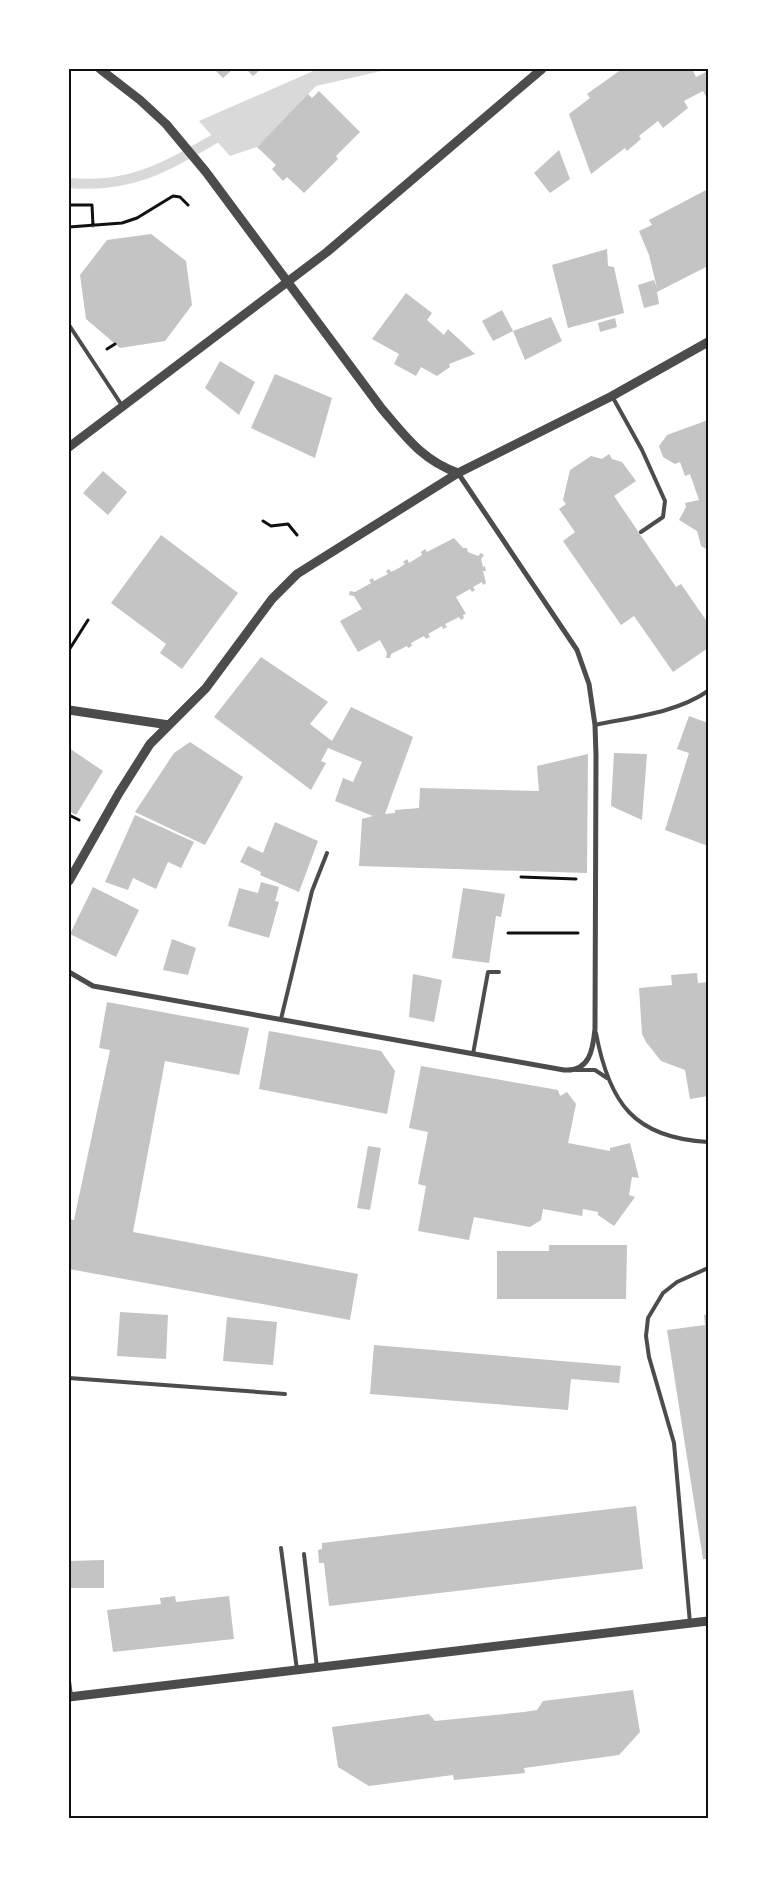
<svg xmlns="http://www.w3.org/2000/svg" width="777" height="1887" font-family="Signika,sans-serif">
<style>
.water{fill:#d9d9d9}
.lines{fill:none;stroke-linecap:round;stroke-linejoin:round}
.stream{stroke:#d9d9d9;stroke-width:10}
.building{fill:#c4c4c4}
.path{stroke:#111;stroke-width:3}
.service{stroke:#4c4c4c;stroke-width:4}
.minor{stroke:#4c4c4c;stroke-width:5}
.tertiary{stroke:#4c4c4c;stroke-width:9}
.neatline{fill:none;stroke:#111;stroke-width:2}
</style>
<rect width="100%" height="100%" fill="#fff"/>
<path class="water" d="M 318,69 L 390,69 L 316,86 L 257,147 L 230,156 L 199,121 Z"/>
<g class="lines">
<path class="stream" d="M 69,183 C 135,189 170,164 225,133"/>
</g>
<path class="building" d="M 214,69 L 233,69 L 223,78 Z
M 246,69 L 261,69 L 253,76 Z
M 622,69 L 692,69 L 696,77 L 708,71 L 708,101 L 703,91 L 684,101 L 688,108 L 663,128 L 658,121 L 639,136 L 641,139 L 627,151 L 625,148 L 591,174 L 569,114 L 590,98 L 587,94 Z
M 319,91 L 360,132 L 336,156 L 338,159 L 304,193 L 287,177 L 283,181 L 272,169 L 276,165 L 257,147 L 308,94 L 312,98 Z
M 559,150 L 570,179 L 550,193 L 534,173 Z
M 708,189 L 708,266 L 657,292 L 659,304 L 644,308 L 638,285 L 654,280 L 657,288 L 649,255 L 639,231 L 652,225 L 649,220 Z
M 151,234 L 186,261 L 192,305 L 165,341 L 120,348 L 86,319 L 80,275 L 107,240 Z
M 607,249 L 608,266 L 614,267 L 624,313 L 568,328 L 552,265 Z
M 406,293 L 432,313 L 427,320 L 444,335 L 448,329 L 475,354 L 449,364 L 450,367 L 437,376 L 421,367 L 416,376 L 394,364 L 399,354 L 372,339 Z
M 502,310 L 513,331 L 493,341 L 482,321 Z
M 551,317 L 562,341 L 525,360 L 513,331 Z
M 615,318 L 617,327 L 600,332 L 598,323 Z
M 220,361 L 255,382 L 239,415 L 205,388 Z
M 275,374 L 332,398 L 315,458 L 251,428 Z
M 708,420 L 708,550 L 701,546 L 697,531 L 679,520 L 686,507 L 685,503 L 699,500 L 690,474 L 685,476 L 680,462 L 675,464 L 663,457 L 659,446 L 667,435 Z
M 609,454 L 612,459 L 622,462 L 636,481 L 614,496 L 676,587 L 681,584 L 708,623 L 708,648 L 673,672 L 634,616 L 621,625 L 563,541 L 575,532 L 559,509 L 566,504 L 563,500 L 570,470 L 591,456 L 602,459 Z
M 103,471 L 127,492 L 108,515 L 83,493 Z
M 161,535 L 238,593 L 182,669 L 160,653 L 166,644 L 111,603 Z
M 454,538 L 463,548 L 467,548 L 468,552 L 478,556 L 481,553 L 484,555 L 481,559 L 483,567 L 485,566 L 486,571 L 483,571 L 486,583 L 483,585 L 482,582 L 473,587 L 475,590 L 472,592 L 470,589 L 456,597 L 466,614 L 463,615 L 464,618 L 461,620 L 459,617 L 445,624 L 447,627 L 443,629 L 442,626 L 428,634 L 430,637 L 426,639 L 424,636 L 411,643 L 412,646 L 408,648 L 407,646 L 391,654 L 390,658 L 386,658 L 387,653 L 380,640 L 358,652 L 340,621 L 362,609 L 354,596 L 349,595 L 350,591 L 355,592 L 371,583 L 369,580 L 373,578 L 374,581 L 388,574 L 386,571 L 389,569 L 391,572 L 399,568 L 405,564 L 403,562 L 407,559 L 409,563 L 422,555 L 421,552 L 425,549 L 427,552 Z
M 261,657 L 328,702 L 310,724 L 332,741 L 351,707 L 413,737 L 385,814 L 395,813 L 395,810 L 419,808 L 420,788 L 539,791 L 537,766 L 588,754 L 587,873 L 359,866 L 362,819 L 373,816 L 335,801 L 343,778 L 353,782 L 362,762 L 328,748 L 321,761 L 326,763 L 311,790 L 214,717 Z
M 689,716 L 708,723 L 708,846 L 665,830 L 689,753 L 677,749 Z
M 190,742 L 243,777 L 205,845 L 135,812 L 174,753 Z
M 69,748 L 103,771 L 76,815 L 69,811 Z
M 614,753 L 647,754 L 642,820 L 611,806 Z
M 135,815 L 194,842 L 181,868 L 168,862 L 156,889 L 133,878 L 128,890 L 105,882 Z
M 275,822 L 318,841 L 299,892 L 260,875 L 261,872 L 240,862 L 248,846 L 263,853 Z
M 261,882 L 279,887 L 275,901 L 279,902 L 269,938 L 228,926 L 239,888 L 258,893 Z
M 93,887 L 139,910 L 116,957 L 70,934 Z
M 463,888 L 505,894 L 501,917 L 496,916 L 489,963 L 452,958 Z
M 172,939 L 196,948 L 188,975 L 163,970 Z
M 697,973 L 698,983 L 708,982 L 708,1096 L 690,1099 L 685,1070 L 661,1061 L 646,1042 L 642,1034 L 639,988 L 672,985 L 671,975 Z
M 413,974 L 442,980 L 434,1022 L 409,1017 Z
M 107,1002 L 249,1028 L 239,1075 L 165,1061 L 133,1232 L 358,1274 L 350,1320 L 69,1269 L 69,1219 L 74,1220 L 110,1050 L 99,1048 Z
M 269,1031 L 381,1051 L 395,1071 L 387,1114 L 259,1089 Z
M 421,1066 L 558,1090 L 560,1096 L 567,1092 L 576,1104 L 568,1143 L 610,1151 L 610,1148 L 630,1143 L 639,1178 L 632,1177 L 629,1195 L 635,1197 L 614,1226 L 598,1215 L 598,1212 L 583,1209 L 582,1216 L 543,1209 L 541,1220 L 530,1227 L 474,1217 L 469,1240 L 418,1231 L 426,1186 L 418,1184 L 428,1132 L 409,1128 Z
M 368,1146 L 381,1148 L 370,1210 L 357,1208 Z
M 549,1245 L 627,1245 L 626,1299 L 497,1299 L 497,1251 L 549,1251 Z
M 120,1312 L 168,1315 L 166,1359 L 117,1356 Z
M 708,1314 L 708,1559 L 703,1559 L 667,1330 L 705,1325 L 704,1315 Z
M 227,1317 L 277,1322 L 273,1365 L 223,1361 Z
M 374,1345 L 621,1366 L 619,1383 L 571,1379 L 568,1410 L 370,1394 Z
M 636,1506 L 643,1569 L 329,1606 L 324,1563 L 319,1563 L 318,1550 L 322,1549 L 322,1543 Z
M 104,1560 L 104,1588 L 69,1588 L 69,1561 Z
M 175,1596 L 176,1602 L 229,1596 L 234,1639 L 113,1652 L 107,1610 L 161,1604 L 160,1598 Z
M 633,1690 L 640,1732 L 619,1755 L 524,1768 L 525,1773 L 454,1780 L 453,1775 L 369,1786 L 338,1767 L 332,1727 L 429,1714 L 435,1721 L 524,1712 L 537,1710 L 543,1701 Z"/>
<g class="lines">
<path class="path" d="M 69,205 L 92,205 L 93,226
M 69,227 L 122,223 L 137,218 L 173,196 L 180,197 L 188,205
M 107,349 L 115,344
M 263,521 L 271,526 L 288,524 L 297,535
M 69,650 L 88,620
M 69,815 L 79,820
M 521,877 L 576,879
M 508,933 L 578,933
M 69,1090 L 69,1089"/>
<path class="service" d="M 69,325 L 123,407
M 612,396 L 642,450 L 665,501 L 663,517 L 641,532
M 595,725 C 633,717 676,713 708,691
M 281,1019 L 312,891 L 327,853
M 596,1033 C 609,1103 634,1138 708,1142
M 473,1054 L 488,972 L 499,972
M 576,1070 L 595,1070 L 607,1078
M 69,1378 L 285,1394
M 281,1548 L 297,1670
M 304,1554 L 317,1668
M 690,1623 L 674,1443 L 649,1357 L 646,1336 L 648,1318 L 663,1293 L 677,1282 L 708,1268
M 69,1681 L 71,1696"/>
<path class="minor" d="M 69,972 L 93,986 L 564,1070 C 590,1072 593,1049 595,1029 L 596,755 L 595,725 L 589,684 L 577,650 L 458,473"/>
<path class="tertiary" d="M 100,69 L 140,100 L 166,124 L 206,172 L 382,409 C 406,437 422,460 458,473
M 69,447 L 327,252 L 542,69
M 69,710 L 169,725
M 69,881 L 119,793 L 150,744 L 206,688 L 272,599 L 297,574 L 458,473 L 612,396 L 708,342
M 69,1697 L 708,1621"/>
</g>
<rect width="777" height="1887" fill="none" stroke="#ffffff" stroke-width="140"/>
<rect x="70" y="70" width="637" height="1747" class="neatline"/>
</svg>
